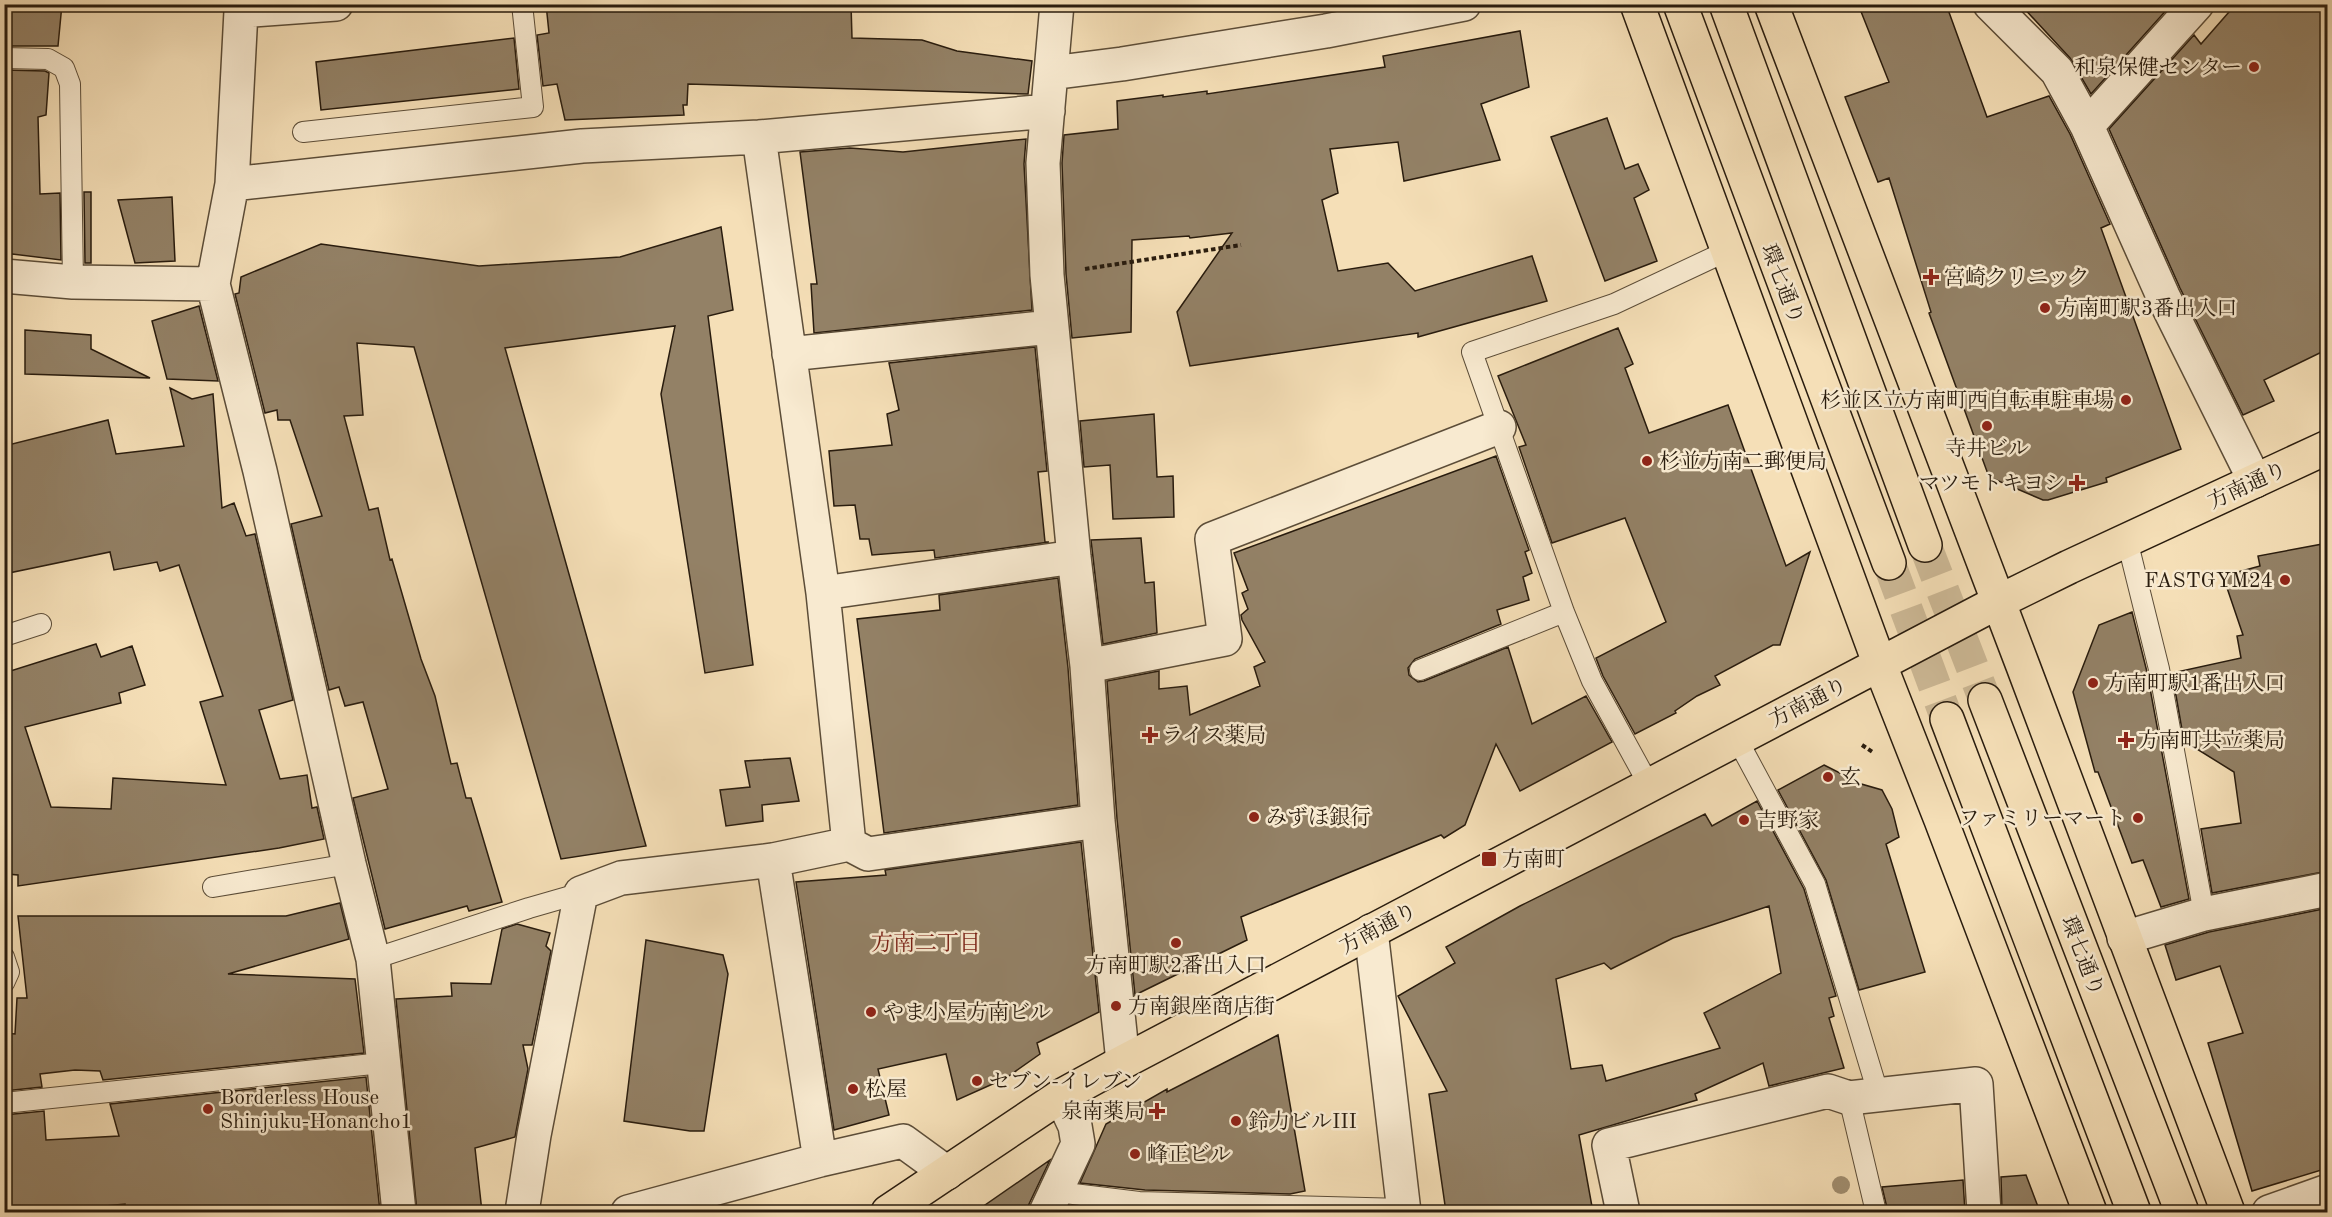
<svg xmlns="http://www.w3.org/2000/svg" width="2332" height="1217" font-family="'Old Standard TT','Noto Serif JP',serif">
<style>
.building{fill:#938166;stroke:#291c0e;stroke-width:1.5;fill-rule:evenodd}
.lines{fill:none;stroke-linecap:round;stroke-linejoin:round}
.primary-tunnel{stroke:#ccb895;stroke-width:33;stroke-dasharray:33 16;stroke-linecap:butt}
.lane-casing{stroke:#5c4d38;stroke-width:22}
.street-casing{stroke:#5c4d38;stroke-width:36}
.primary-casing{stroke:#291c0e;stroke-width:36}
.path{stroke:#291c0e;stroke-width:4;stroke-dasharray:4.5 3;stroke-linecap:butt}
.lane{stroke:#f8ead0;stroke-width:20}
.street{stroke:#f8ead0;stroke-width:33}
.primary{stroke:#f5dfb7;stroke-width:33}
.tree{fill:#a18f71}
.poi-dot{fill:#8f2418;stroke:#f8ead0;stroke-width:2}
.labels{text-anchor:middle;stroke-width:5;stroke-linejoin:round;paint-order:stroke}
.poi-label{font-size:21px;fill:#291c0e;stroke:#f8ead0;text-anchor:start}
.street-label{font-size:21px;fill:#291c0e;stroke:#f8ead0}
.neighbourhood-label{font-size:22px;fill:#7a1f14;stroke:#f8ead0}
</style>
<rect width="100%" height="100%" fill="#f5dfb7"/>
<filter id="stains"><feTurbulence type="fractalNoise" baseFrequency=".00333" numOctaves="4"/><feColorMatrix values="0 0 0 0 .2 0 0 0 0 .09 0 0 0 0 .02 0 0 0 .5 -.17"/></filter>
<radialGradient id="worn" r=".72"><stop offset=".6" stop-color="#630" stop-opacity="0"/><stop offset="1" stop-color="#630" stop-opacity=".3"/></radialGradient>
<path class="building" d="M 4,4 L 62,4 L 58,46 L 4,46 Z
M 546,4 L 851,4 L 852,38 L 922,40 L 957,51 L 1032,61 L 1028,94 L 688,84 L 687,105 L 683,105 L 684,115 L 565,120 L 557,84 L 543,86 L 537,35 L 549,33 Z
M 1858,4 L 1946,4 L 1987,117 L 2049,96 L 2070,134 L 2110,224 L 2101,228 L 2181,449 L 2106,478 L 2107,482 L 2048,500 L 2043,500 L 1989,477 L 1929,313 L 1931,312 L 1889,178 L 1878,182 L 1845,97 L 1889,82 Z
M 2020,4 L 2168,4 L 2170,6 L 2091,94 L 2070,58 Z
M 2236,4 L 2328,4 L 2328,349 L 2264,380 L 2274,401 L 2243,415 L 2180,288 L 2109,129 L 2194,35 L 2201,44 Z
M 1520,31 L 1529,87 L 1481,104 L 1500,160 L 1404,181 L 1398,142 L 1330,149 L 1338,193 L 1322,200 L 1338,271 L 1388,263 L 1415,291 L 1532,256 L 1547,301 L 1418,337 L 1418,333 L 1190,366 L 1177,312 L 1232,233 L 1190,238 L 1189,236 L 1132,240 L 1131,332 L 1072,338 L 1066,274 L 1062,163 L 1064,135 L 1118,129 L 1117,101 L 1163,95 L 1163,97 L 1207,91 L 1207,94 L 1385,67 L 1383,56 Z
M 514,38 L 519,89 L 321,110 L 316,62 Z
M 4,70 L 45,71 L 49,73 L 46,115 L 38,117 L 40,194 L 60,193 L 61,260 L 4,253 Z
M 1607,118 L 1625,169 L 1638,164 L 1649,190 L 1634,198 L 1657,261 L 1605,281 L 1551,137 Z
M 1026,139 L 1024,164 L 1032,310 L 814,333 L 811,284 L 817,284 L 800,152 L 850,148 L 903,152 Z
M 84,192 L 91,192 L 91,263 L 85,263 Z
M 172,197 L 175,261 L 135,263 L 118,200 Z
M 721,227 L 733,310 L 708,316 L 753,665 L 705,673 L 661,394 L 675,326 L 505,348 L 646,846 L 561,859 L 414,347 L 357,343 L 363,415 L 344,416 L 369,510 L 378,508 L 390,560 L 392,559 L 421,659 L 435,696 L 451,764 L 457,763 L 466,798 L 471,798 L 502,902 L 469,911 L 467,906 L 385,929 L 353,798 L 388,789 L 363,702 L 345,706 L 339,687 L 329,690 L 291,524 L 322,516 L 290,420 L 278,420 L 277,410 L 265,413 L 235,294 L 239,293 L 241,277 L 321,244 L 479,266 L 620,257 Z
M 199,306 L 218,381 L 167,379 L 152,321 Z
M 1618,328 L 1633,364 L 1625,368 L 1649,433 L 1728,405 L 1786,566 L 1810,552 L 1780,645 L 1773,645 L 1715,676 L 1720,685 L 1697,696 L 1675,711 L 1676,713 L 1635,734 L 1603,676 L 1596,658 L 1666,622 L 1625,518 L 1552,543 L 1519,447 L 1526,445 L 1498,376 Z
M 25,330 L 91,335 L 91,349 L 150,378 L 25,374 Z
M 1035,347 L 1047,471 L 1038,472 L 1045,542 L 1049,542 L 935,558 L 934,550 L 872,555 L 869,539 L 860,539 L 855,505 L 834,506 L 829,451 L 892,445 L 887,414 L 899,410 L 889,363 Z
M 170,388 L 192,399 L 213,394 L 222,508 L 234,503 L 246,536 L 255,534 L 293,700 L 259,710 L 280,779 L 307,775 L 312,808 L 317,807 L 324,839 L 279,848 L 18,886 L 18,875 L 7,874 L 11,831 L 4,831 L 4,673 L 96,644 L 101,657 L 132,646 L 145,685 L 119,693 L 121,703 L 25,727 L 51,807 L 111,809 L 113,778 L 226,785 L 200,702 L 223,696 L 179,565 L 160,571 L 157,562 L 114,570 L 110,552 L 4,574 L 4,446 L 108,420 L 116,454 L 184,446 Z
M 1154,414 L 1157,477 L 1173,476 L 1174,517 L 1113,519 L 1110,465 L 1084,467 L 1080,421 Z
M 1496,456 L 1529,550 L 1525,552 L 1532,573 L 1523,577 L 1529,600 L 1497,610 L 1501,624 L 1415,659 L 1408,668 L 1409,675 L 1418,682 L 1424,681 L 1508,647 L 1532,724 L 1586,696 L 1612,742 L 1520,791 L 1496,744 L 1465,825 L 1444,838 L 1441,835 L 1241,917 L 1247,940 L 1135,995 L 1117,819 L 1107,681 L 1159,671 L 1159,689 L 1187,686 L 1190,715 L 1260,686 L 1254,667 L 1265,662 L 1242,620 L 1241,615 L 1248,609 L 1242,593 L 1248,590 L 1234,553 Z
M 1141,538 L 1145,583 L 1154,582 L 1157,633 L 1103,644 L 1091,540 Z
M 2328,543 L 2328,871 L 2212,893 L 2201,829 L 2241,823 L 2234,772 L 2184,741 L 2172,673 L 2241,658 L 2237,636 L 2243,635 L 2223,576 L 2260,566 L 2258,556 Z
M 1058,578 L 1068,668 L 1078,805 L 884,833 L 857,619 L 940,610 L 939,595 Z
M 2132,612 L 2147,672 L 2189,899 L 2161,907 L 2143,860 L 2132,863 L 2098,772 L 2095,772 L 2073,692 L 2099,625 Z
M 790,758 L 799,801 L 762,805 L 763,821 L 726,826 L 720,790 L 750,787 L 745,761 Z
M 1824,765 L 1848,777 L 1851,781 L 1882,790 L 1892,809 L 1899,837 L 1886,844 L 1925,972 L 1859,990 L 1826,880 L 1778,790 Z
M 1757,801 L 1804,889 L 1836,996 L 1829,998 L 1834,1016 L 1829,1018 L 1844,1068 L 1769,1086 L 1763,1063 L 1695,1094 L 1697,1100 L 1579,1135 L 1593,1212 L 1446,1212 L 1429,1094 L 1447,1091 L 1398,996 L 1455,963 L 1446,947 L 1520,906 L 1705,814 L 1712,826 ZM 1769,906 L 1781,973 L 1704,1013 L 1720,1048 L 1606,1081 L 1602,1065 L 1571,1069 L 1556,979 L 1604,963 L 1611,969 L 1673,938 Z
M 1081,842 L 1099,1012 L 1037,1043 L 1040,1054 L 1006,1078 L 957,1100 L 946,1054 L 878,1069 L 889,1115 L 834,1130 L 796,882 L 886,875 L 885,870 Z
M 340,903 L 349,939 L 228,974 L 355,979 L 364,1053 L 103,1080 L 100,1071 L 75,1070 L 40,1074 L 42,1087 L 4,1091 L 4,1033 L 15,1034 L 17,998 L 27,998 L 18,916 L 286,916 Z
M 2328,908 L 2328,1168 L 2252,1191 L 2208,1043 L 2243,1033 L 2220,966 L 2176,980 L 2165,945 L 2209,932 Z
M 517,924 L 550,933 L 546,946 L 551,951 L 532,1045 L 523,1045 L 528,1069 L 515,1137 L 475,1148 L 482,1212 L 417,1212 L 396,999 L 452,996 L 451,983 L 491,984 L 502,929 Z
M 646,940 L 723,955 L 728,974 L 704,1131 L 690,1131 L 624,1121 Z
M 1278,1035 L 1305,1191 L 1290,1194 L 1145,1190 L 1080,1183 L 1106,1124 L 1167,1089 L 1167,1092 Z
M 366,1077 L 380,1212 L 174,1212 L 173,1209 L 125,1211 L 125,1204 L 41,1212 L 4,1212 L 4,1115 L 44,1111 L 46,1140 L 119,1136 L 110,1104 Z
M 1050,1160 L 1029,1204 L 1027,1212 L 975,1212 Z
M 2026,1175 L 2040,1212 L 2002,1212 L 2001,1177 Z
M 1963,1180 L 1965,1212 L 1888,1212 L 1882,1187 Z"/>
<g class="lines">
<path class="primary-tunnel" d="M 1925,545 L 1985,700
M 1889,563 L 1947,719"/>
<defs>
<path id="lane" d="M 4,58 L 48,59 L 64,68 L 70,84 L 73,282
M 303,132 L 533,107 L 522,4
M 2127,540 L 2159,669 L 2204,914
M 4,636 L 41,624
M 1420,670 L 1564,612
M 1737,739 L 1815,884 L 1878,1093
M 1649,785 L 1592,681 L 1564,612 L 1472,352 L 1614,304 L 1729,250
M 213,887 L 349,864
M 4,957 L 9,972 L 4,983
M 373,959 L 529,908 L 581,893
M 1849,1098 L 1876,1212
M 4,1103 L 382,1063
M 1057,1192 L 1139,1202 L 1404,1209"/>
<path id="street" d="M 336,4 L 241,11 L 232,184 L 213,284 L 260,471 L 349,864 L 373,959 L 399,1212
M 1057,4 L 1043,163 L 1047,275 L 1074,557 L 1087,666 L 1098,821 L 1123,1062
M 1990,4 L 2057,71 L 2087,126 L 2163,296 L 2255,481
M 1051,73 L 1122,64 L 1326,31 L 1464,4
M 2087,126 L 2197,4
M 232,184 L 582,146 L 759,137 L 1048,111
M 4,276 L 73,282 L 213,284
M 789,354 L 1051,327
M 823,593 L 1074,557
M 1087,666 L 1225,639 L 1212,539 L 1499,427
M 849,844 L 868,854 L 1098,821
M 773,860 L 820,1160
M 1371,931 L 1404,1212
M 2124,938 L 2204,914 L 2328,889
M 522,1212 L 534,1135 L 581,893 L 621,878 L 773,860 L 849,844 L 823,593 L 759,137
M 628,1212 L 820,1160 L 903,1141 L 947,1173
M 1046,1212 L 1078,1144 L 1075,1126 L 1061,1096
M 1623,1212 L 1609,1145 L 1828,1091 L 1849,1098 L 1976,1084 L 1984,1212
M 2269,1212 L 2328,1191"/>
<path id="primary" d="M 1637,4 L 1880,665 L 1941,820 L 2090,1212
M 1680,4 L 1889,563
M 1726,4 L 1925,545
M 1771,4 L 2023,666 L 2228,1212
M 1985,700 L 2182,1212
M 1947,719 L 2134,1212
M 888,1212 L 1061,1096 L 1123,1062 L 1998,602 L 2069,567 L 2328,447"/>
</defs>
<use href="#lane" class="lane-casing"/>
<use href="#street" class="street-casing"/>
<use href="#primary" class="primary-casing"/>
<path class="path" d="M 1085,269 L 1241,245
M 1862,745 L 1874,753"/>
<use href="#lane" class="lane"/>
<use href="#street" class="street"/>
<use href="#primary" class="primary"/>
</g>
<circle class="tree" cx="1841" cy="1185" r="9"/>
<g class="poi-dot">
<circle cx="2254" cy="67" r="6"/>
<path d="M1928 268h6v6h6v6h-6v6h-6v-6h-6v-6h6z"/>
<circle cx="2045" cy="308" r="6"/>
<circle cx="2126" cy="400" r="6"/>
<circle cx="1987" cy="426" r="6"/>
<circle cx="1647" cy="461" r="6"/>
<path d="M2074 474h6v6h6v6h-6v6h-6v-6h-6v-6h6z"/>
<circle cx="2285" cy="580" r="6"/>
<circle cx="2093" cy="683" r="6"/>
<path d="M1147 726h6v6h6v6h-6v6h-6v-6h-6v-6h6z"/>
<path d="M2123 731h6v6h6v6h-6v6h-6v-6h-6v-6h6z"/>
<circle cx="1828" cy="777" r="6"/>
<circle cx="1254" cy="817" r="6"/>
<circle cx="2138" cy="818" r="6"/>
<circle cx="1744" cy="820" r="6"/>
<rect x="1481" y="851" width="16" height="16" rx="3"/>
<circle cx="1176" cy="943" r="6"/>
<circle cx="1116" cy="1006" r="6"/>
<circle cx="871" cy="1012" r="6"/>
<circle cx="977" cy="1081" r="6"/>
<circle cx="853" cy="1089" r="6"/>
<circle cx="208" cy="1109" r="6"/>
<path d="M1154 1102h6v6h6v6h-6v6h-6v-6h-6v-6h6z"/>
<circle cx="1236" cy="1121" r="6"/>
<circle cx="1135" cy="1154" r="6"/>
</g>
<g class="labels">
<g class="poi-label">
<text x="2242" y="74" text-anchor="end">和泉保健センター</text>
<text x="1944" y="284">宮崎クリニック</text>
<text x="2057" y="315">方南町駅3番出入口</text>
<text x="2114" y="407" text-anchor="end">杉並区立方南町西自転車駐車場</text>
<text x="1987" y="455" text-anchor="middle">寺井ビル</text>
<text x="1659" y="468">杉並方南二郵便局</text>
<text x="2065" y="490" text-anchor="end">マツモトキヨシ</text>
<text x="2273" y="587" text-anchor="end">FASTGYM24</text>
<text x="2105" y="690">方南町駅1番出入口</text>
<text x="1162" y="742">ライス薬局</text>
<text x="2138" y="747">方南町共立薬局</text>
<text x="1840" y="784">玄</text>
<text x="1266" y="824">みずほ銀行</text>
<text x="2126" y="825" text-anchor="end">ファミリーマート</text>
<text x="1756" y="827">吉野家</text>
<text x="1502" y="866">方南町</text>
<text x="1176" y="972" text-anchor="middle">方南町駅2番出入口</text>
<text x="1128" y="1013">方南銀座商店街</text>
<text x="883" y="1019">やま小屋方南ビル</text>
<text x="989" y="1088">セブン-イレブン</text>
<text x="865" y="1096">松屋</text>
<text x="220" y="1104">Borderless House<tspan x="220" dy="24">Shinjuku-Honancho1</tspan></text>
<text x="1145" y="1118" text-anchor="end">泉南薬局</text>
<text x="1248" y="1128">鈴力ビルIII</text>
<text x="1147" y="1161">峰正ビル</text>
</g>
<g class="street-label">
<text transform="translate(1783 284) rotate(69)" y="7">環七通り</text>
<text transform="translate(2247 485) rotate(-25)" y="7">方南通り</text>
<text transform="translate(1808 702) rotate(-27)" y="7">方南通り</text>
<text transform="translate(1378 928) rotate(-28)" y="7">方南通り</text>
<text transform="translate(2083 956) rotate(69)" y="7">環七通り</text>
</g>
<g class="neighbourhood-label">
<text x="926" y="950">方南二丁目</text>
</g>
</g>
<rect width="2332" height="1217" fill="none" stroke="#f5dfb7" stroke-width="24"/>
<rect x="6" y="6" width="2320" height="1205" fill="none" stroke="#291c0e" stroke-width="3"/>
<rect x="12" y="12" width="2308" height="1193" fill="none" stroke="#291c0e" stroke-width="1.5"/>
<rect width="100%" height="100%" filter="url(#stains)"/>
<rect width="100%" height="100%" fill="url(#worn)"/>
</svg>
